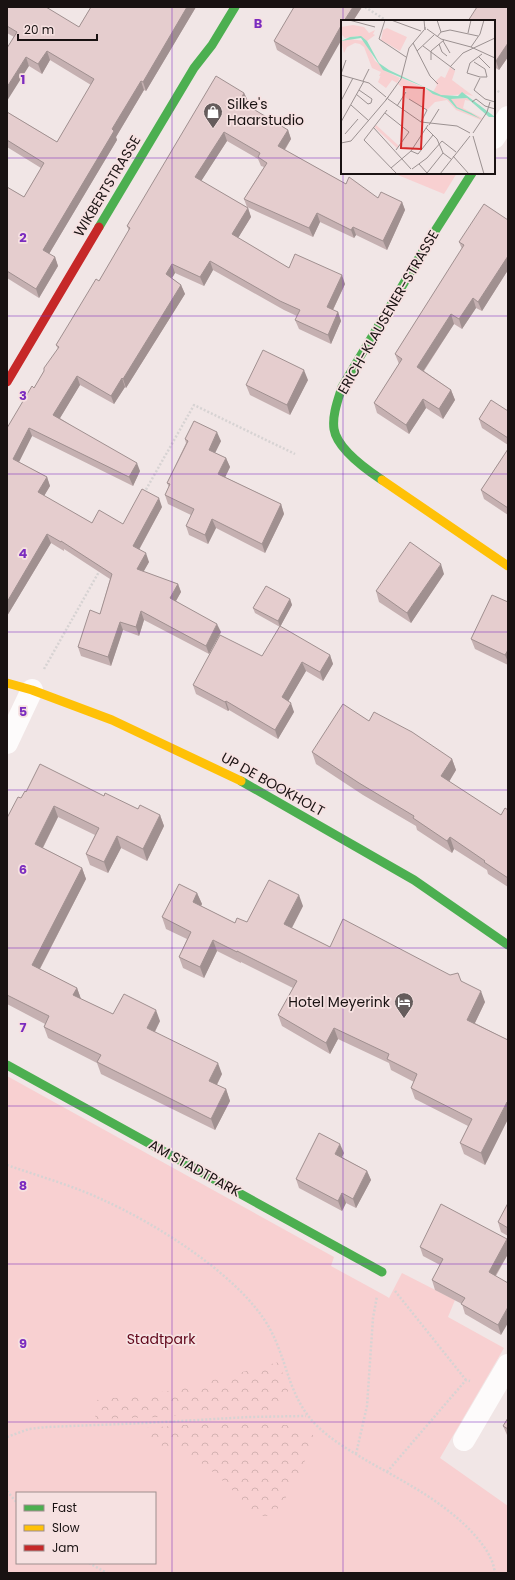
<svg xmlns="http://www.w3.org/2000/svg" width="515" height="1580" font-family="Poppins,sans-serif">
<style>
.green{fill:#f8d0d1;fill-rule:evenodd}
.forest{fill:url(#forest-crowns)}
.lines{fill:none;stroke-linecap:round;stroke-linejoin:round}
.path{stroke:#d7d3d3;stroke-width:2.5;stroke-dasharray:2 2;stroke-linecap:butt}
.street{stroke:#fdfbfb;stroke-width:22}
.fast{stroke:#4caf50;stroke-width:9}
.slow{stroke:#ffc107;stroke-width:9}
.jam{stroke:#c62828;stroke-width:9}
.wall{fill:#c5b0b1}
.shaded-wall{fill:#a09090}
.building{fill:#e5cdce;stroke:#a09090}
.grid{fill:none;stroke:#7b2cbf;stroke-width:1;stroke-opacity:0.55}
.labels{text-anchor:middle;stroke-width:3.5;stroke-linejoin:round;paint-order:stroke}
.poi-label{font-size:14px;fill:#191212;stroke:#f6e1e1;text-anchor:start}
.street-label{font-size:14px;fill:#191212;stroke:#f6e1e1}
.park-label{font-size:14px;fill:#61071b;stroke:#f6e1e1}
.inset-road{fill:none;stroke:#9b9191;stroke-width:1}
.view{fill:#d62828;fill-opacity:0.15;stroke:#d62828;stroke-width:2}
.inset-edge{fill:none;stroke:#191212;stroke-width:2}
.grid-label{font-size:13px;text-anchor:middle;font-weight:bold;fill:#7b2cbf;stroke:#f6e1e1;stroke-width:3.5;stroke-linejoin:round;paint-order:stroke}
</style>
<defs>
<pattern id="forest-crowns" width="20" height="18" patternUnits="userSpaceOnUse"><rect width="20" height="18" fill="#f8d0d1"/><path d="M2 6a3 3 0 1 1 6 0M12 15a3 3 0 1 1 6 0" fill="none" stroke="#d4b2b2"/></pattern>
</defs>
<rect width="100%" height="100%" fill="#f1e6e6"/>
<path class="green" d="M 393,173 L 457,173 L 444,194 Z
M 7,1076 L 334,1257 L 331,1266 L 386,1296 L 389,1298 L 402,1273 L 455,1300 L 448,1317 L 504,1348 L 440,1458 L 508,1506 L 508,1573 L 7,1573 ZM 17,1493 L 155,1493 L 155,1563 L 17,1563 Z"/>
<path class="forest" d="M 279,1362 L 288,1390 L 287,1398 L 276,1408 L 263,1411 L 236,1411 L 161,1417 L 95,1419 L 97,1400 L 177,1390 Z
M 221,1422 L 273,1423 L 292,1426 L 315,1436 C 309,1453 286,1508 270,1515 C 265,1517 260,1516 255,1513 C 236,1494 217,1472 193,1458 C 185,1453 176,1452 167,1448 C 160,1445 152,1441 145,1437 L 144,1432 L 146,1428 Z"/>
<g class="lines">
<path class="path" d="M 365,7 L 387,21
M 494,89 L 501,93
M 144,493 L 194,405 L 295,454
M 44,669 L 100,570
M 7,1165 C 38,1176 71,1185 101,1199 C 155,1223 241,1276 270,1329 C 290,1366 288,1403 325,1433 C 338,1444 354,1453 369,1462 C 403,1481 438,1499 466,1526 C 475,1535 485,1546 490,1557 C 493,1562 494,1568 495,1573
M 395,1291 L 466,1380
M 7,1437 L 29,1429 L 47,1427 L 146,1423 L 249,1417 L 306,1416
M 356,1454 L 367,1406 L 373,1318 L 377,1296
M 387,1472 L 466,1380 L 470,1381
M 7,1491 L 17,1503
M 89,1563 L 107,1573"/>
<path class="street" d="M 494,138 L 508,117
M 7,743 L 32,690
M 464,1440 L 508,1365"/>
<path class="fast" d="M 99,227 L 194,68 L 212,45 L 235,7
M 382,480 C 367,470 337,449 334,429 C 332,415 338,400 342,387 L 435,231 L 472,173
M 241,781 L 414,880 L 508,945
M 7,1065 L 382,1272"/>
<path class="slow" d="M 382,480 L 508,566
M 7,683 L 32,690 L 112,720 L 241,781"/>
<path class="jam" d="M 7,382 L 99,227"/>
</g>
<path class="wall" d="M 7,7 L 79,27 L 91,7 L 196,7 L 146,91 L 144,90 L 116,137 L 117,140 L 49,254 L 55,257 L 58,266 L 39,298 L 7,278 L 7,187 L 24,197 L 41,168 L 7,147 L 7,112 L 57,142 L 91,85 L 50,60 L 42,74 L 29,66 L 14,37 L 7,33 Z
M 362,7 L 353,21 L 342,21 L 321,76 L 277,50 L 274,41 Z
M 508,7 L 508,57 L 499,70 L 494,67 L 494,21 Z
M 244,93 L 248,101 L 246,105 L 288,130 L 291,139 L 285,150 L 346,184 L 378,198 L 402,202 L 405,210 L 387,250 L 356,235 L 354,238 L 320,222 L 313,237 L 247,207 L 244,199 L 264,167 L 261,166 L 258,159 L 227,141 L 201,181 L 248,208 L 251,217 L 238,238 L 289,268 L 345,284 L 333,310 L 338,312 L 341,321 L 331,344 L 299,329 L 295,320 L 297,316 L 284,310 L 213,270 L 204,286 L 175,273 L 172,278 L 181,285 L 185,294 L 126,388 L 125,387 L 114,404 L 80,385 L 60,418 L 140,471 L 133,486 L 32,436 L 19,462 L 47,477 L 50,486 L 44,496 L 92,523 L 123,524 L 162,507 L 139,550 L 149,562 L 143,572 L 178,584 L 181,592 L 176,601 L 221,632 L 209,654 L 144,620 L 139,636 L 123,630 L 111,666 L 81,656 L 78,647 L 100,614 L 110,579 L 64,549 L 64,551 L 51,543 L 7,616 L 7,428 L 34,388 L 58,349 L 56,345 L 99,281 L 129,231 L 127,226 Z
M 508,220 L 508,270 L 482,311 L 476,308 L 462,329 L 454,324 L 424,371 L 451,390 L 455,400 L 443,419 L 426,408 L 409,434 L 377,413 L 374,403 L 399,364 L 395,354 L 462,249 L 459,242 Z
M 308,380 L 290,415 L 250,395 L 246,385 Z
M 508,411 L 508,445 L 482,428 L 479,419 Z
M 185,439 L 221,441 L 215,453 L 226,458 L 230,467 L 225,477 L 281,504 L 284,514 L 265,553 L 216,528 L 208,544 L 189,535 L 186,526 L 191,515 L 168,504 L 165,495 L 169,487 L 167,483 L 186,443 Z
M 508,449 L 508,515 L 484,499 L 481,490 Z
M 444,574 L 411,623 L 379,602 L 376,591 Z
M 290,599 L 292,605 L 280,627 L 255,613 L 253,608 Z
M 508,602 L 508,665 L 475,649 L 471,639 Z
M 330,655 L 333,664 L 323,681 L 306,671 L 288,701 L 294,712 L 278,739 L 229,710 L 228,711 L 196,694 L 193,685 L 262,656 Z
M 369,721 L 452,759 L 456,770 L 449,782 L 501,815 L 508,810 L 508,887 L 488,874 L 487,870 L 454,849 L 452,853 L 417,830 L 416,826 L 363,795 L 316,764 L 312,752 Z
M 104,796 L 138,809 L 160,815 L 164,826 L 147,861 L 121,848 L 108,873 L 90,865 L 86,854 L 95,835 L 58,817 L 43,848 L 82,868 L 86,879 L 40,969 L 77,988 L 81,999 L 113,1014 L 160,1021 L 155,1032 L 222,1074 L 217,1085 L 226,1089 L 230,1101 L 215,1130 L 101,1074 L 97,1063 L 48,1038 L 44,1027 L 45,1024 L 7,1004 L 7,818 L 21,798 Z
M 197,893 L 202,904 L 201,906 L 235,923 L 247,922 L 303,906 L 292,928 L 330,947 L 461,981 L 485,1002 L 475,1023 L 508,1040 L 508,1119 L 485,1165 L 464,1154 L 460,1143 L 468,1126 L 415,1099 L 411,1088 L 414,1082 L 391,1070 L 389,1063 L 338,1039 L 330,1054 L 282,1026 L 278,1015 L 293,988 L 241,962 L 241,963 L 217,951 L 204,978 L 183,968 L 179,957 L 187,939 L 166,929 L 162,917 Z
M 344,1153 L 342,1157 L 367,1171 L 371,1180 L 356,1208 L 346,1203 L 342,1211 L 299,1188 L 296,1179 Z
M 508,1203 L 508,1236 L 501,1232 L 498,1222 Z
M 507,1239 L 508,1241 L 508,1254 L 496,1276 L 501,1335 L 465,1314 L 462,1304 L 435,1290 L 432,1280 L 440,1265 L 423,1256 L 420,1247 Z
M 508,1418 L 508,1436 L 507,1435 L 503,1426 Z"/>
<path class="shaded-wall" d="M 187,7 L 196,7 L 146,91 L 143,82 Z
M 353,7 L 362,7 L 353,21 L 344,21 Z
M 342,24 L 342,39 L 321,76 L 318,67 Z
M 508,43 L 508,57 L 499,70 L 496,61 Z
M 47,51 L 50,60 L 42,74 L 38,64 Z
M 26,57 L 29,66 L 7,101 L 7,87 Z
M 141,81 L 144,90 L 116,137 L 117,140 L 46,259 L 43,250 L 112,129 Z
M 244,93 L 248,101 L 243,110 L 240,101 Z
M 288,130 L 291,139 L 281,155 L 278,146 Z
M 224,132 L 227,141 L 198,186 L 195,177 Z
M 402,202 L 405,210 L 387,250 L 383,241 Z
M 248,208 L 251,217 L 235,243 L 232,234 Z
M 317,213 L 320,222 L 313,237 L 309,228 Z
M 353,227 L 356,235 L 354,238 L 351,230 Z
M 508,256 L 508,270 L 482,311 L 478,302 Z
M 55,257 L 58,266 L 39,298 L 36,289 Z
M 210,261 L 213,270 L 204,286 L 200,277 Z
M 172,264 L 175,273 L 169,283 L 166,274 Z
M 342,275 L 345,284 L 330,316 L 327,307 Z
M 181,285 L 185,294 L 126,388 L 123,379 Z
M 473,298 L 476,308 L 462,329 L 459,319 Z
M 338,312 L 341,321 L 331,344 L 328,335 Z
M 451,314 L 454,324 L 420,376 L 417,367 Z
M 304,370 L 308,380 L 290,415 L 287,405 Z
M 77,376 L 80,385 L 57,423 L 53,415 Z
M 122,378 L 125,387 L 114,404 L 111,396 Z
M 451,390 L 455,400 L 443,419 L 439,409 Z
M 423,399 L 426,408 L 409,434 L 406,425 Z
M 29,428 L 32,436 L 16,468 L 13,459 Z
M 217,432 L 221,441 L 212,459 L 209,450 Z
M 226,458 L 230,467 L 222,484 L 218,474 Z
M 137,463 L 140,471 L 133,486 L 129,477 Z
M 47,477 L 50,486 L 41,501 L 38,492 Z
M 159,498 L 162,507 L 136,555 L 133,546 Z
M 281,504 L 284,514 L 265,553 L 262,544 Z
M 212,519 L 216,528 L 208,544 L 205,535 Z
M 47,534 L 51,543 L 7,616 L 7,602 Z
M 146,553 L 149,562 L 140,578 L 137,569 Z
M 441,564 L 444,574 L 411,623 L 407,613 Z
M 178,584 L 181,592 L 173,606 L 170,598 Z
M 290,599 L 292,605 L 280,627 L 278,621 Z
M 141,611 L 144,620 L 139,636 L 136,627 Z
M 120,622 L 123,630 L 111,666 L 108,657 Z
M 217,624 L 221,632 L 209,654 L 206,646 Z
M 508,650 L 508,662 L 505,655 Z
M 330,655 L 333,664 L 323,681 L 320,672 Z
M 302,662 L 306,671 L 285,707 L 282,697 Z
M 226,701 L 229,710 L 228,711 L 225,702 Z
M 291,703 L 294,712 L 278,739 L 275,730 Z
M 452,759 L 456,770 L 445,788 L 441,776 Z
M 54,806 L 58,817 L 39,855 L 35,844 Z
M 160,815 L 164,826 L 147,861 L 143,849 Z
M 117,836 L 121,848 L 108,873 L 104,862 Z
M 450,837 L 454,849 L 452,853 L 447,841 Z
M 82,868 L 86,879 L 36,976 L 32,965 Z
M 197,893 L 202,904 L 197,913 L 193,902 Z
M 299,895 L 303,906 L 288,935 L 284,924 Z
M 213,940 L 217,951 L 204,978 L 200,967 Z
M 77,988 L 81,999 L 73,995 Z
M 481,991 L 485,1002 L 471,1031 L 467,1020 Z
M 156,1010 L 160,1021 L 151,1039 L 147,1028 Z
M 334,1028 L 338,1039 L 330,1054 L 326,1043 Z
M 218,1063 L 222,1074 L 213,1092 L 209,1081 Z
M 226,1089 L 230,1101 L 215,1130 L 211,1119 Z
M 507,1102 L 508,1104 L 508,1119 L 485,1165 L 481,1153 Z
M 340,1144 L 344,1153 L 339,1163 L 335,1154 Z
M 367,1171 L 371,1180 L 356,1208 L 353,1199 Z
M 342,1193 L 346,1203 L 342,1211 L 338,1201 Z
M 507,1239 L 508,1241 L 508,1254 L 492,1281 L 489,1272 Z
M 508,1307 L 508,1323 L 501,1335 L 498,1325 Z"/>
<path class="building" d="M 7,7 L 46,7 L 79,27 L 91,7 L 187,7 L 143,82 L 141,81 L 112,129 L 114,131 L 43,250 L 55,257 L 36,289 L 7,271 L 7,187 L 24,197 L 44,163 L 7,140 L 7,112 L 57,142 L 94,79 L 47,51 L 38,64 L 26,57 L 7,87 L 7,48 L 17,32 L 7,26 Z
M 294,7 L 353,7 L 344,21 L 342,21 L 342,24 L 318,67 L 274,41 Z
M 477,7 L 508,7 L 508,43 L 496,61 L 494,60 L 494,21 L 468,21 Z
M 216,76 L 244,93 L 240,101 L 288,130 L 278,146 L 346,184 L 349,177 L 378,198 L 381,192 L 402,202 L 383,241 L 353,227 L 351,230 L 317,213 L 309,228 L 244,199 L 267,163 L 258,157 L 260,153 L 224,132 L 195,177 L 248,208 L 232,234 L 289,268 L 295,254 L 342,275 L 327,307 L 338,312 L 328,335 L 295,320 L 300,310 L 280,301 L 210,261 L 200,277 L 172,264 L 166,274 L 181,285 L 123,379 L 122,378 L 111,396 L 77,376 L 53,415 L 137,463 L 129,477 L 29,428 L 13,459 L 47,477 L 38,492 L 92,523 L 99,510 L 123,524 L 142,489 L 159,498 L 133,546 L 146,553 L 137,569 L 178,584 L 170,598 L 217,624 L 206,646 L 141,611 L 136,627 L 120,622 L 108,657 L 78,647 L 90,610 L 100,614 L 112,574 L 61,541 L 61,542 L 47,534 L 7,602 L 7,428 L 32,386 L 34,388 L 44,371 L 44,368 L 59,347 L 56,345 L 70,322 L 96,279 L 99,281 L 130,228 L 127,226 Z
M 484,204 L 508,220 L 508,256 L 478,302 L 473,298 L 459,319 L 451,314 L 417,367 L 451,390 L 439,409 L 423,399 L 406,425 L 374,403 L 402,359 L 395,354 L 464,245 L 459,242 Z
M 263,350 L 304,370 L 287,405 L 246,385 Z
M 491,400 L 508,411 L 508,438 L 479,419 Z
M 194,421 L 217,432 L 209,450 L 226,458 L 218,474 L 281,504 L 262,544 L 212,519 L 205,535 L 186,526 L 194,509 L 165,495 L 170,484 L 167,483 L 188,441 L 185,439 Z
M 508,449 L 508,508 L 481,490 Z
M 410,542 L 441,564 L 407,613 L 376,591 Z
M 266,586 L 290,599 L 278,621 L 253,608 Z
M 492,595 L 508,602 L 508,650 L 505,655 L 471,639 Z
M 280,626 L 330,655 L 320,672 L 302,662 L 282,697 L 291,703 L 275,730 L 226,701 L 225,702 L 193,685 L 220,635 L 262,656 Z
M 343,704 L 369,721 L 374,712 L 412,732 L 452,759 L 441,776 L 501,815 L 505,808 L 508,810 L 508,878 L 484,862 L 485,861 L 450,837 L 447,841 L 413,818 L 414,816 L 359,783 L 312,752 Z
M 40,764 L 104,796 L 105,793 L 138,809 L 140,805 L 160,815 L 143,849 L 117,836 L 104,862 L 86,854 L 99,828 L 54,806 L 35,844 L 82,868 L 32,965 L 77,988 L 73,995 L 113,1014 L 124,994 L 156,1010 L 147,1028 L 218,1063 L 209,1081 L 226,1089 L 211,1119 L 97,1062 L 101,1055 L 44,1027 L 49,1016 L 7,995 L 7,818 L 18,797 L 21,798 L 25,791 L 26,792 Z
M 269,880 L 299,895 L 284,924 L 330,947 L 343,919 L 450,975 L 458,973 L 461,981 L 481,991 L 467,1020 L 508,1040 L 508,1102 L 507,1102 L 481,1153 L 460,1143 L 472,1119 L 411,1088 L 417,1074 L 387,1059 L 389,1054 L 334,1028 L 326,1043 L 278,1015 L 297,981 L 237,951 L 237,952 L 213,940 L 200,967 L 179,957 L 191,932 L 162,917 L 179,884 L 197,893 L 193,902 L 235,923 L 237,918 L 247,922 Z
M 319,1133 L 340,1144 L 335,1154 L 367,1171 L 353,1199 L 342,1193 L 338,1201 L 296,1179 Z
M 508,1203 L 508,1228 L 498,1222 Z
M 441,1204 L 507,1239 L 489,1272 L 508,1283 L 508,1307 L 498,1325 L 461,1304 L 465,1298 L 432,1280 L 443,1259 L 420,1247 Z
M 508,1418 L 508,1429 L 503,1426 Z"/>
<path class="grid" d="M 172,7 L 172,1573M 343,7 L 343,21M 7,158 L 342,158M 494,158 L 508,158M 343,173 L 343,1573M 7,316 L 508,316M 7,474 L 508,474M 7,632 L 508,632M 7,790 L 508,790M 7,948 L 508,948M 7,1106 L 508,1106M 7,1264 L 508,1264M 7,1422 L 508,1422"/>
<defs>
<symbol id="shop-pin" viewBox="-11 -11 22 30"><path d="M0 17L-7.5 6A9.5 9.5 0 1 1 7.5 6Z" fill="#655c5c" stroke="#f6e1e1"/><path d="M-5-2.5h2.3a2.7 3.5 0 0 1 5.4 0H5L5.5 6h-11ZM-1.5-2.5h3a1.5 2.3 0 0 0-3 0Z" fill="#fff"/></symbol>
<symbol id="hotel-pin" viewBox="-11 -11 22 30"><path d="M0 17L-7.5 6A9.5 9.5 0 1 1 7.5 6Z" fill="#655c5c" stroke="#f6e1e1"/><path d="M-6-4.5h1.5V1H6V5H4.5V3h-9V5H-6ZM-4 0a1.8 1.8 0 1 1 3.6 0ZM.5 0V-2.5h3Q6-2.5 6 0Z" fill="#fff"/></symbol>
</defs>
<g fill-rule="evenodd">
<use href="#shop-pin" x="202" y="101" width="22" height="30"/>
<use href="#hotel-pin" x="393" y="991" width="22" height="30"/>
</g>
<g class="labels">
<g class="poi-label">
<text x="227" y="109">Silke's<tspan x="227" dy="16">Haarstudio</tspan></text>
<text x="390" y="1007" text-anchor="end">Hotel Meyerink</text>
</g>
<g class="street-label">
<text transform="translate(107 186) rotate(-59)" y="5">WIKBERTSTRASSE</text>
<text transform="translate(388 312) rotate(-60)" y="5">ERICH-KLAUSENER-STRASSE</text>
<text transform="translate(273 784) rotate(29)" y="5">UP DE BOOKHOLT</text>
<text transform="translate(195 1168) rotate(29)" y="5">AM STADTPARK</text>
</g>
<g class="park-label">
<text x="161" y="1344">Stadtpark</text>
</g>
</g>
<g transform="translate(341 20)">
<rect width="154" height="154" fill="#f1e6e6"/>
<path d="M 12,5 L 23,7 L 28,13 L 34,10 L 32,14 L 34,15 L 26,21 L 17,16 L 4,18 L 0,14 L 0,7 ZM 46,8 L 66,17 L 59,31 L 40,20 L 42,10 ZM 109,47 L 114,51 L 111,60 L 131,75 L 140,83 L 132,76 L 124,74 L 103,76 L 102,78 L 107,79 L 115,88 L 132,95 L 116,87 L 109,79 L 126,78 L 130,81 L 124,80 L 122,88 L 141,98 L 140,100 L 115,90 L 106,80 L 94,82 L 86,90 L 65,78 L 63,76 L 66,72 L 57,64 L 61,58 L 92,72 L 96,65 L 94,62 L 100,56 L 104,58 ZM 42,50 L 59,58 L 56,63 L 51,60 L 45,68 L 37,62 ZM 35,105 L 58,126 L 56,128 L 33,107 Z" fill="#f8d0d1"/>
<path d="M 9,19 L 24,21 L 34,41 L 51,54 L 43,52 L 42,56 L 38,56 L 40,52 L 31,48 L 23,27 L 19,24 L 14,23 L 6,27 L 3,33 L 0,21 Z" fill="#f8d0d1"/>
<path d="M 20,16 L 26,21 L 38,43 L 48,50 L 100,75 L 117,76 L 121,72 L 154,97 L 148,97 L 126,78 L 110,79 L 116,87 L 130,93 L 140,99 L 115,88 L 107,79 L 92,74 L 83,67 L 42,50 L 20,18 L 0,21 L 9,17 Z" fill="#90dec3"/>
<path class="inset-road" d="M 8,0 L 34,7M 44,0 L 38,19 L 65,37M 50,0 L 80,11M 83,0 L 84,10 L 84,7M 96,0 L 100,12M 86,9 L 100,19 L 130,27 L 154,38M 127,13 L 130,0M 96,17 L 100,12 L 109,10 L 137,16M 102,21 L 109,33M 72,23 L 89,56 L 97,64M 98,24 L 101,32 L 106,36M 82,26 L 114,50M 130,27 L 139,14 L 143,0M 76,31 L 93,15M 138,37 L 149,48M 90,40 L 90,31 L 103,20M 133,42 L 144,49 L 146,57 L 139,57 L 126,53 L 129,43 L 141,34M 109,47 L 122,33 L 154,18M 0,54 L 5,40M 0,55 L 28,63 L 45,77M 139,58 L 133,70 L 144,79 L 154,82M 22,61 L 28,49M 15,74 L 27,84 L 30,83 L 31,79 L 18,70M 47,77 L 45,80 L 60,59 L 68,28 L 83,10M 47,79 L 80,102 L 116,106 L 129,113M 68,79 L 86,90 L 80,102M 0,81 L 12,58M 131,82 L 135,79 L 144,86 L 154,89M 10,85 L 28,101M 56,86 L 65,72M 46,90 L 23,120 L 56,154M 44,93 L 68,112 L 55,130M 0,102 L 23,61M 88,105 L 98,89M 32,107 L 70,149M 85,108 L 96,119 L 102,133 L 110,139M 132,113 L 146,92 L 149,82M 4,114 L 17,99M 132,116 L 143,154M 0,123 L 10,121 L 45,80M 70,131 L 77,134 L 92,115M 112,136 L 128,154M 78,144 L 86,153 L 102,133M 50,148 L 70,131 L 87,105M 71,149 L 86,138 L 101,121 L 115,132M 99,154 L 129,116"/>
<path class="view" d="M 63,67 L 83,68 L 80,129 L 60,128 Z"/>
<rect width="154" height="154" class="inset-edge"/>
</g>
<g class="grid-label">
<text x="258" y="28">B</text>
<text x="23" y="84">1</text>
<text x="23" y="242">2</text>
<text x="23" y="400">3</text>
<text x="23" y="558">4</text>
<text x="23" y="716">5</text>
<text x="23" y="874">6</text>
<text x="23" y="1032">7</text>
<text x="23" y="1190">8</text>
<text x="23" y="1348">9</text>
</g>
<rect width="515" height="1580" fill="none" stroke="#191212" stroke-width="16"/>
<rect x="16" y="1492" width="140" height="72" fill="#f6e1e1" stroke="#9e8e8e"/>
<rect x="24" y="1505" width="20" height="6" fill="#4caf50" stroke="#9e8e8e"/>
<text x="52" y="1512" font-size="12" fill="#191212">Fast</text>
<rect x="24" y="1525" width="20" height="6" fill="#ffc107" stroke="#9e8e8e"/>
<text x="52" y="1532" font-size="12" fill="#191212">Slow</text>
<rect x="24" y="1545" width="20" height="6" fill="#c62828" stroke="#9e8e8e"/>
<text x="52" y="1552" font-size="12" fill="#191212">Jam</text>
<path d="M18 34v6h79v-6" fill="none" stroke="#191212" stroke-width="2"/>
<text x="24" y="34" font-size="12" fill="#191212" stroke="#f6e1e1" stroke-width="3" paint-order="stroke">20 m</text>
</svg>
